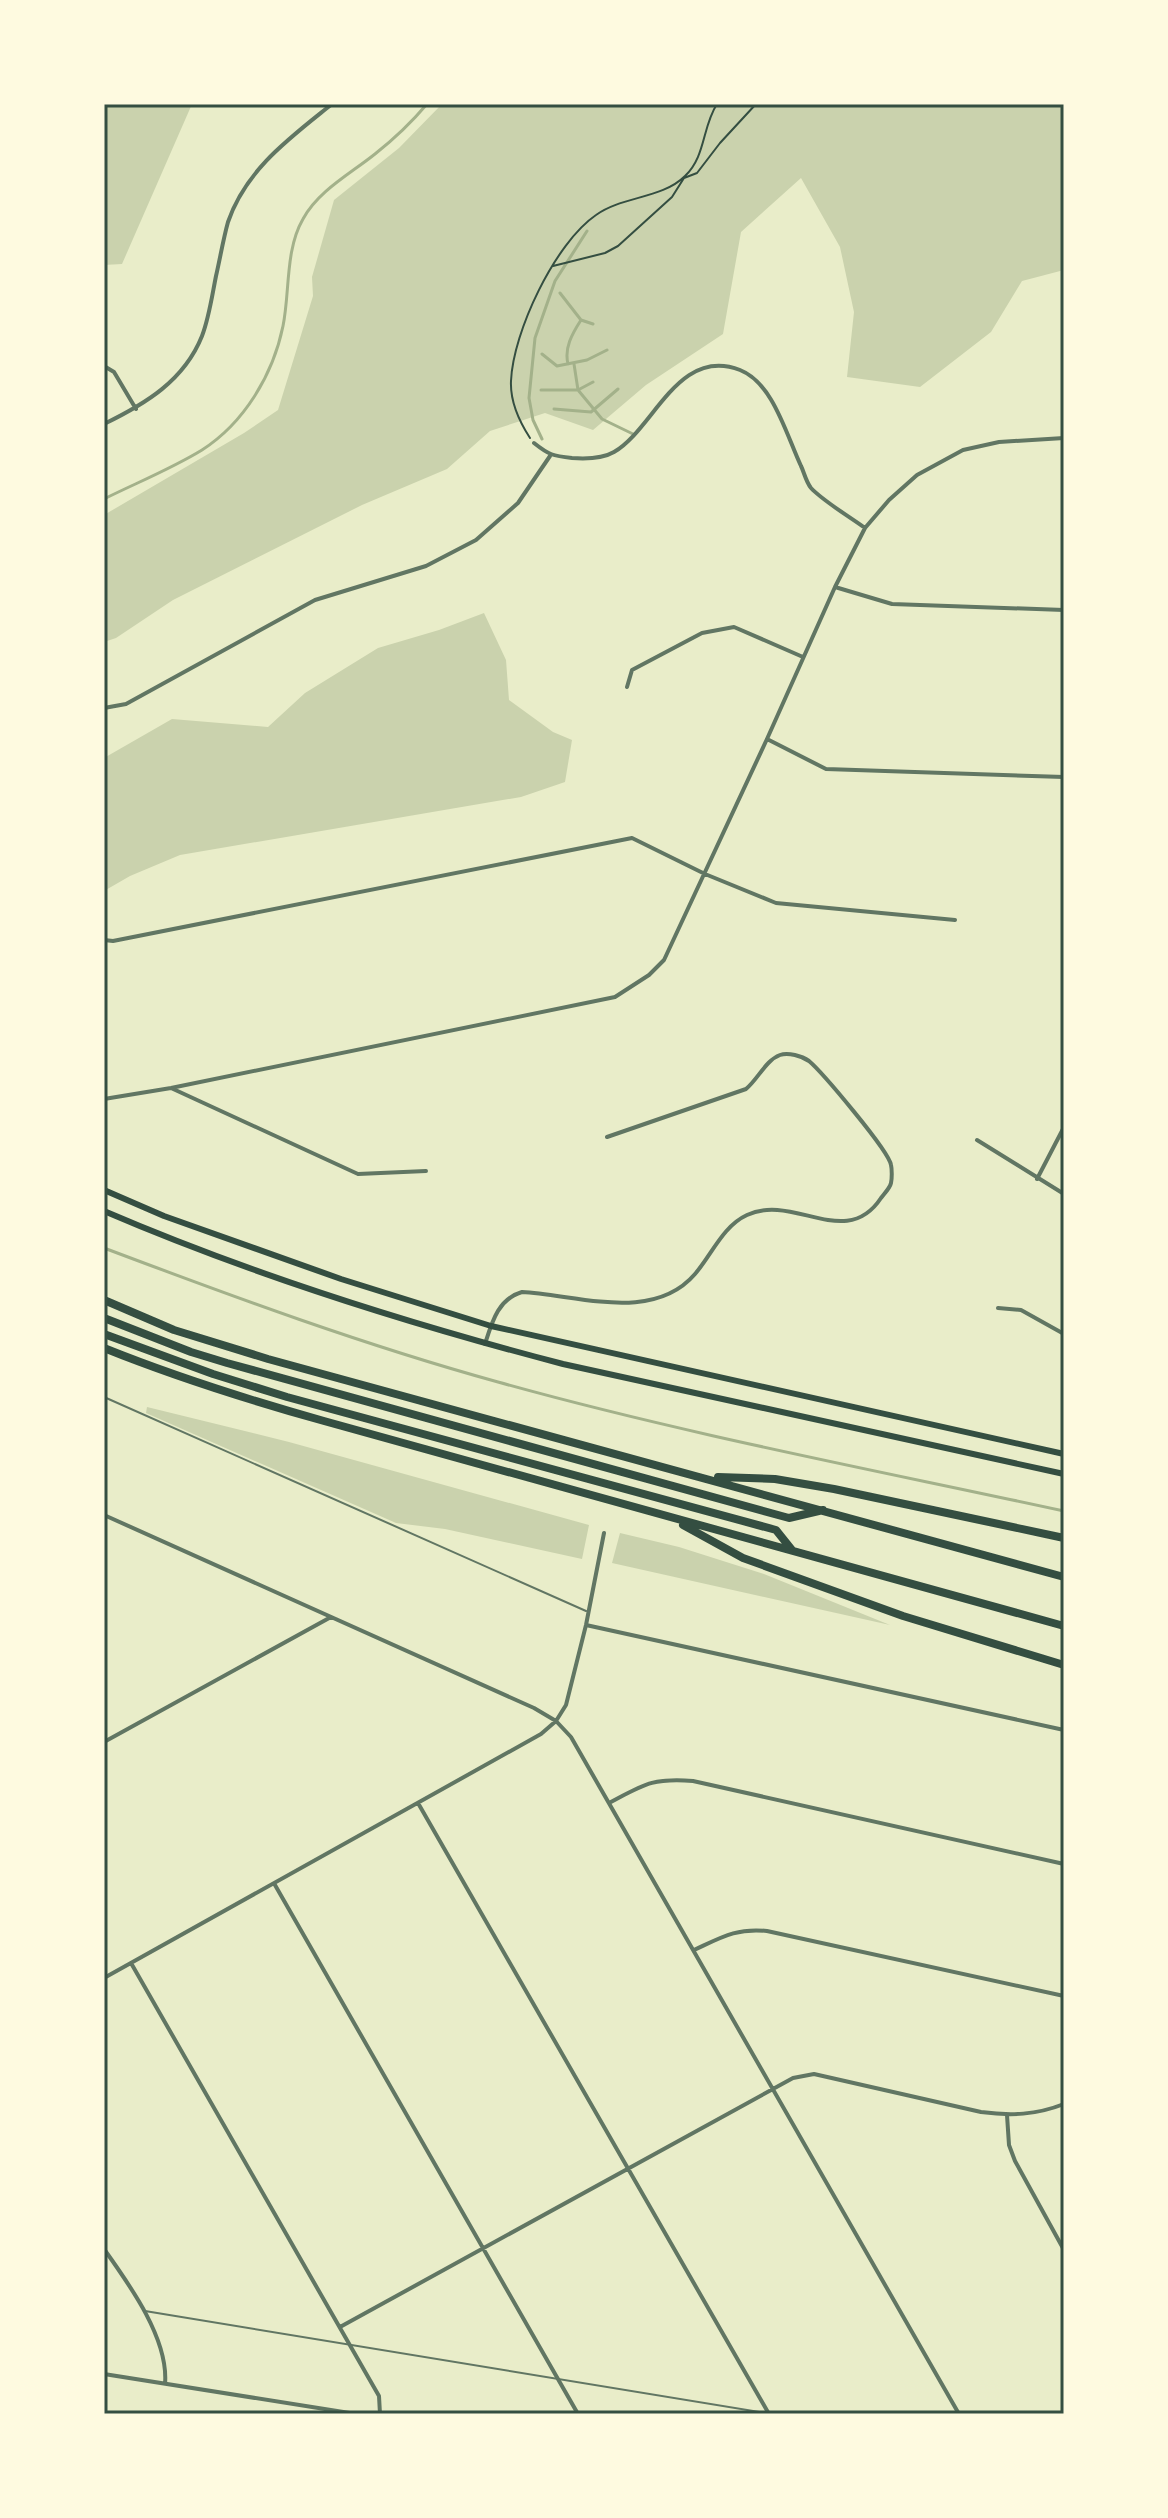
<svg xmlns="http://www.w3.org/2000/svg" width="1168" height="2518" font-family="Overpass,sans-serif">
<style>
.green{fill:#cad2ad}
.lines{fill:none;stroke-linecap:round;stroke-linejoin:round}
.stream{stroke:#a3b18a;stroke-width:3}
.path{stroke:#344e41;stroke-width:2}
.service{stroke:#617663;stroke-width:2}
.minor{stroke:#617663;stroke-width:4}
.secondary{stroke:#344e41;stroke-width:6}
.motorway{stroke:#344e41;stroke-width:8}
.rail{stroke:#7c8e77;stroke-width:3}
.neatline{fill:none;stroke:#344e41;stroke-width:3}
</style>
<rect width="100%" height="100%" fill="#e9edc9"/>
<path class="green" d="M 104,104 L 192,104 L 122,264 L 104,265 Z
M 442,104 L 1064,104 L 1064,270 L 1022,281 L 991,332 L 920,387 L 847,377 L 854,312 L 840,247 L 801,178 L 741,232 L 723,334 L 646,385 L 593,430 L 545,413 L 490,431 L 447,469 L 362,505 L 173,600 L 116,638 L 104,642 L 104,515 L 244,433 L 278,410 L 313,296 L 312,277 L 334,200 L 399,148 Z
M 484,613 L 506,660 L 509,700 L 553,732 L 572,740 L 565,782 L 521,797 L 180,855 L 130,876 L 104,891 L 104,758 L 172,719 L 268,727 L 305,693 L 378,648 L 439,630 Z
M 147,1407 L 289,1442 L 589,1525 L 582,1559 L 445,1529 L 396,1523 L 146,1413 Z
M 620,1533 L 679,1547 L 764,1574 L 890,1625 L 612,1563 Z"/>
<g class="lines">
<path class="stream" d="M 560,293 L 581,320 L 593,324
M 542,354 L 557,366 L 587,360 L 607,350
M 568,364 C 564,348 572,334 581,320
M 574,364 L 578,390 L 602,419 L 633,434
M 541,390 L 578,390 L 593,382
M 554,409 L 591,412 L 618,389
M 542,439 L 533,420 L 529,398 L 535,338 L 555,281 L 587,231
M 104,499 C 136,483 171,469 202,450 C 244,423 273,375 283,326 C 290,292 285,250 303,219 C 318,191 350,174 375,154 C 394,139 411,123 427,104
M 104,1248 C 234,1297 364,1345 498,1382 C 684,1434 875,1470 1064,1511"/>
<path class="path" d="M 553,266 L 605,253 L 618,246 L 672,197 L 684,178 L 697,173 L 720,143 L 756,104
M 530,438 C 519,421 510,402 511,381 C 513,332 555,243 596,215 C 622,196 662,199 685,176 C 706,156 702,127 717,104"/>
<path class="service" d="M 104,1397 L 586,1611
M 145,2311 L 771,2414"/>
<path class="minor" d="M 104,366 L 114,372 L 136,409
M 104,424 C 145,404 184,381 202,336 C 209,318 212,296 216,276 C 220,259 223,240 228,222 C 246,169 291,137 332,104
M 534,443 C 549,455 553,456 572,458 C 586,459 602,459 614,452 C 654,429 678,346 740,370 C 773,383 786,434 801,466 C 804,472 806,482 811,488 C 823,501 850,517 865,528
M 835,587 L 892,604 L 1064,610
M 627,687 L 632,670 L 702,633 L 734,627 L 803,657
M 104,708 L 126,704 L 315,600 L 426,566 L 476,540 L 518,503 L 550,456
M 767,739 L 826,769 L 1064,777
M 104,940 L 113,941 L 632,838 L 705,874 L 776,903 L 955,920
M 171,1088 L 358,1174 L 426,1171
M 104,1099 L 171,1088 L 615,997 L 649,975 L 664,960 L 767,739 L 835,587 L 865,528 L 889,500 L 917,475 L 963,450 L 999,442 L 1064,438
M 977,1140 L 1064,1194
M 1037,1179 L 1064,1127
M 998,1308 L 1021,1310 L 1064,1334
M 485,1344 C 492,1322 498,1299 522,1292 C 578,1295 653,1323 695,1274 C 712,1254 723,1226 747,1215 C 794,1193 846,1251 881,1198 C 884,1194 890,1188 891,1183 C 892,1179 892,1169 891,1165 C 889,1151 822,1072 809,1061 C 802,1056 788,1052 780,1055 C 766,1060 758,1079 746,1089 L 607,1137
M 104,1515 L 534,1708 L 556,1721 L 571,1737 L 959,2414
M 586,1625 L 1064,1730
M 104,1742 L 331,1617
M 418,1803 L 769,2414
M 609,1803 C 645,1784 652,1778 693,1781 L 1064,1864
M 275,1885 L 578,2414
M 694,1950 C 722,1937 736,1928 767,1931 L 1064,1996
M 131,1963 L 379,2396 L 380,2414
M 104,1978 L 541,1734 L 556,1721 L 566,1705 L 586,1625 L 604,1533
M 1007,2115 L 1009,2145 L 1015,2161 L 1064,2250
M 104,2249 C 129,2284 169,2339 165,2384
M 340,2327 L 793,2078 L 814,2074 L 981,2112 C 1011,2116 1036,2115 1064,2104
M 104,2374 L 356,2414"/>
<path class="secondary" d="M 104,1190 L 164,1216 L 341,1279 L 491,1326 L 1064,1454
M 104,1211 C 253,1275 406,1323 563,1364 L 1064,1474"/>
<path class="motorway" d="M 104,1300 L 174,1330 L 268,1359 L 1064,1577
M 104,1318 L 191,1352 L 227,1363 L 789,1518 L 823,1510
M 104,1334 L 213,1374 L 287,1397 L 776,1530 L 792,1550
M 104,1348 C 176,1377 249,1400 324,1421 L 1064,1626
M 718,1477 L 775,1479 L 834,1489 L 1064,1538
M 683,1525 L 743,1558 L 903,1616 L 1064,1665"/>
<path class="rail" d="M 104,2412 L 116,2414"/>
</g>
<rect width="1168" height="2518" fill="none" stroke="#fefae0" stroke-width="212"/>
<rect x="106" y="106" width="956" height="2306" class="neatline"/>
</svg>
